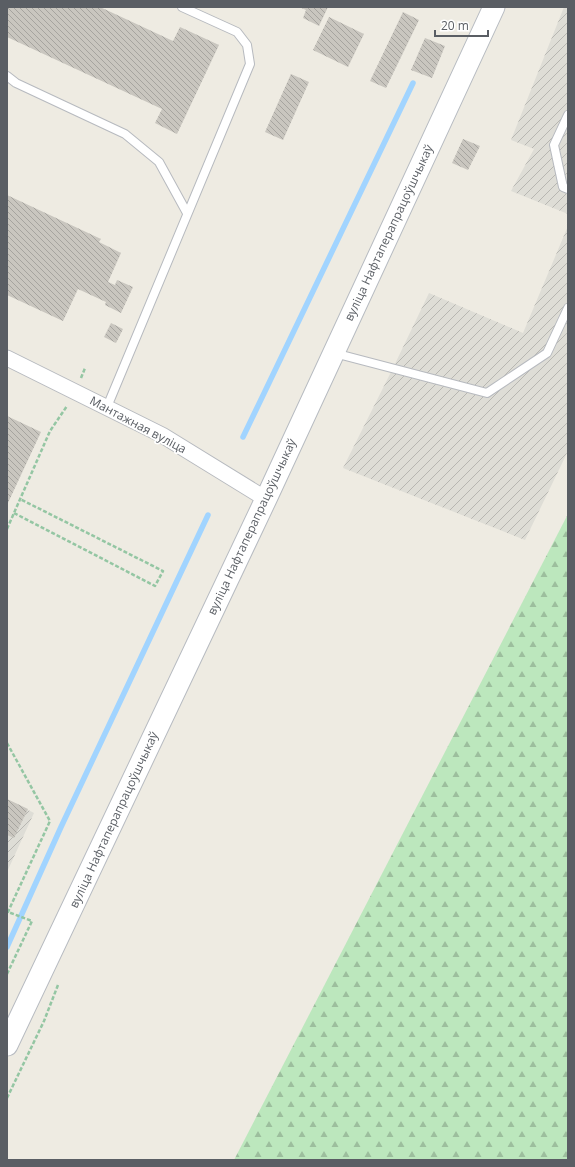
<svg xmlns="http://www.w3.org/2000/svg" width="575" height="1167" font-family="'Open Sans',sans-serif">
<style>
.industrial{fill:url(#industrial-furrows)}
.forest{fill:url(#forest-firs)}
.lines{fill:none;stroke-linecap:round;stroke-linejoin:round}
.stream{stroke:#a1d4ff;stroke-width:5.5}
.building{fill:url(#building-back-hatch)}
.lane-casing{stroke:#b7babf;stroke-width:10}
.street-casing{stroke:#b7babf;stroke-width:17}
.secondary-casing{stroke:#b7bbc1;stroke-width:23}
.path{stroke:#94c6a3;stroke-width:2.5;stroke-dasharray:4 2;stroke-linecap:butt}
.lane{stroke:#fff;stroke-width:8}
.street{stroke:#fff;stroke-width:15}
.secondary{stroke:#fff;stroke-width:21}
.labels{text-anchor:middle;stroke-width:3.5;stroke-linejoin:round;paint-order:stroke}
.street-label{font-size:12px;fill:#5a5e64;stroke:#fff}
</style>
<defs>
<pattern id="industrial-furrows" width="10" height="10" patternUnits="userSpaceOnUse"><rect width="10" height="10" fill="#deddd6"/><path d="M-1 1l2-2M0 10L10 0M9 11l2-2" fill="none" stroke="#b7b6b1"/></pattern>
<pattern id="forest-firs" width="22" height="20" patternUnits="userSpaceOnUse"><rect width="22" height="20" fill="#bce7bd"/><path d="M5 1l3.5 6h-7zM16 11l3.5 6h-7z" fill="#9cbe9d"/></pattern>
<pattern id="building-back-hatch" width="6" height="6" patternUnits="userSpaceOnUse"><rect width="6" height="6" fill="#c9c6bf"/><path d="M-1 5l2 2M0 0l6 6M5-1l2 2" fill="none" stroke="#a6a49f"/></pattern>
</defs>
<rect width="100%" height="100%" fill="#eeebe2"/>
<path class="industrial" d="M 564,7 L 568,7 L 568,214 L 511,191 L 534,149 L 511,140 Z
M 568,226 L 568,451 L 525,540 L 343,468 L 393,368 L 429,293 L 523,333 Z
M 7,799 L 34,813 L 7,872 Z"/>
<path class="forest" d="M 568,514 L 568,1160 L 234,1160 Z"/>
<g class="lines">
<path class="stream" d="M 243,437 L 413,83
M 7,947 L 61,827 L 208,515"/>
</g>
<path class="building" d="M 7,7 L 100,7 L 173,41 L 180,27 L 219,45 L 177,134 L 155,123 L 162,109 L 7,37 Z
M 299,7 L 328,7 L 319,26 L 303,18 L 306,10 Z
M 403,12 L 419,20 L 386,88 L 370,81 Z
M 329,17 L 364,34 L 348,67 L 313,50 Z
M 425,38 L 445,46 L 432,78 L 411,70 Z
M 291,74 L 309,82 L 283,140 L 265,132 Z
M 463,139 L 480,146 L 468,170 L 452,163 Z
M 7,195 L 101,239 L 99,242 L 121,253 L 108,282 L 115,285 L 117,280 L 133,287 L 121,313 L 105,305 L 106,302 L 78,289 L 63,321 L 7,295 Z
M 111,323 L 123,329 L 116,343 L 104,337 Z
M 7,416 L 41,432 L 7,505 Z
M 7,799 L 28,809 L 14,838 L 7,835 Z"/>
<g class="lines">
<defs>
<path id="lane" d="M 7,76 L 16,83 L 125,134 L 159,162 L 187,213
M 568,115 L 554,145 L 563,187 L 568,189
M 334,353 L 487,393 L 547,353 L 568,308
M 107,407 L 250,64 L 247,45 L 237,32 L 182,7"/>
<path id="street" d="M 7,358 L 162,435 L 266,499"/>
<path id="secondary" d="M 7,1045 L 266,499 L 494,7"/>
</defs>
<use href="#lane" class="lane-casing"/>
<use href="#street" class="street-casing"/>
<use href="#secondary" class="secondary-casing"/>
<path class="path" d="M 81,378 L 85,368
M 14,513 L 155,586 L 163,571 L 20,499
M 7,529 L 50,431 L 67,406
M 7,743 L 50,821 L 7,914
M 7,974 L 32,921 L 8,912
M 7,1098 L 44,1021 L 58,985"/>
<use href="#lane" class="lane"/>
<use href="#street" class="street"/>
<use href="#secondary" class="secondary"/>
</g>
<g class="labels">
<g class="street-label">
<text transform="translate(389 233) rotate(-65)" y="4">вуліца Нафтаперапрацоўшчыкаў</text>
<text transform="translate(138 425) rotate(28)" y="4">Мантажная вуліца</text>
<text transform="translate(252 527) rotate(-65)" y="4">вуліца Нафтаперапрацоўшчыкаў</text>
<text transform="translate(114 820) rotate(-65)" y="4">вуліца Нафтаперапрацоўшчыкаў</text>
</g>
</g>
<rect width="575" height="1167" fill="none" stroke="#5a5e64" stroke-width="16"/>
<path d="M435 30v6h53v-6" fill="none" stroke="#5a5e64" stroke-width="2"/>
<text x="441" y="30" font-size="12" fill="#5a5e64" stroke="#ffffff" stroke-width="3" paint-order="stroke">20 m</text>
</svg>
